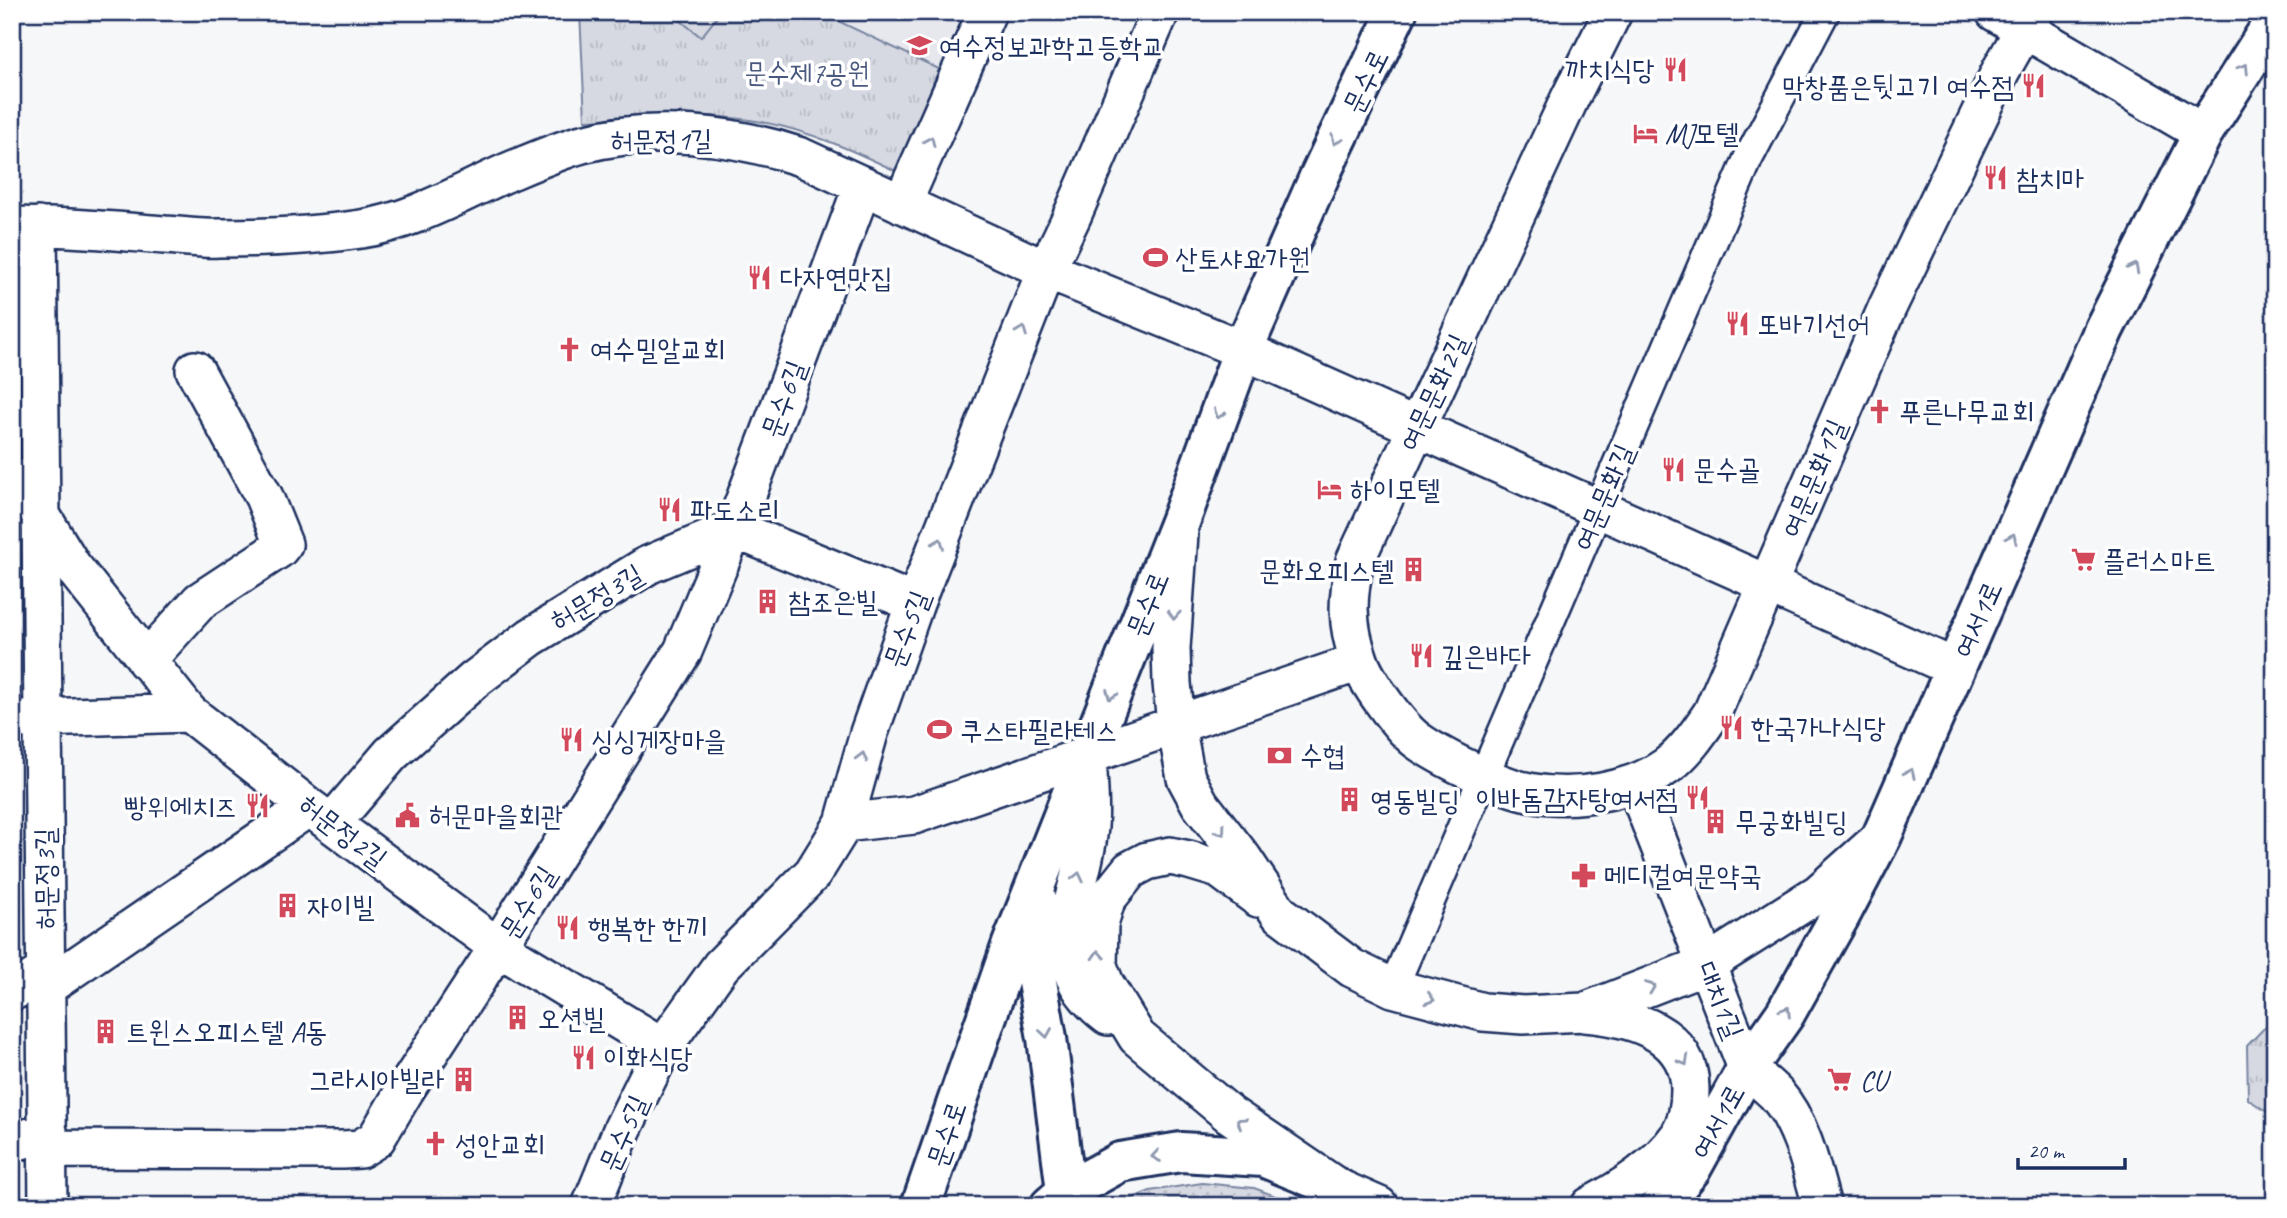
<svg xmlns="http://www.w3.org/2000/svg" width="2287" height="1218" font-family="Caveat,'Poor Story',sans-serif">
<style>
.built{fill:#e6e8ee}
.grass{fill:url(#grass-dots);stroke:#7884a0;stroke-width:2}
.park{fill:url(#park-tufts);stroke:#7884a0;stroke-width:2}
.pitch{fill:#d6d9e2;stroke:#7884a0;stroke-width:2}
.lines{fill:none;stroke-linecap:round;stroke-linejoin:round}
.pedestrian-casing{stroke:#1b2f5e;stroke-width:33}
.minor-casing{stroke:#1b2f5e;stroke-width:42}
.tertiary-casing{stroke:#1b2f5e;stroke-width:44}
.pedestrian{stroke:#fff;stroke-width:28}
.minor{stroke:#fff;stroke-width:37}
.tertiary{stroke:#fff;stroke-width:38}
.oneway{stroke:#8d97ae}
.labels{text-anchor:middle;stroke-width:7;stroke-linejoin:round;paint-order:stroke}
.poi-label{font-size:28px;fill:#1b2f5e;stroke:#fff;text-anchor:start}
.park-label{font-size:28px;fill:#4a5a7f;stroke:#fff}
.street-label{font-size:28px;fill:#1b2f5e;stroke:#fff}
</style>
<defs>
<pattern id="grass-dots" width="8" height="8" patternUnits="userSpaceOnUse" patternTransform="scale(1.75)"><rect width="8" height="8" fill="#d6d9e2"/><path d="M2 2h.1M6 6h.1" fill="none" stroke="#b7bbc4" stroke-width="1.8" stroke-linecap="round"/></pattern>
<pattern id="park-tufts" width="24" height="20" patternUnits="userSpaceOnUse" patternTransform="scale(1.75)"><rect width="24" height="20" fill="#d6d9e2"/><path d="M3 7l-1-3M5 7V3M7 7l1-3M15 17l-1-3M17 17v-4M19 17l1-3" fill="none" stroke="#b7bbc4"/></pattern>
</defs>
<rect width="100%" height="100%" fill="#f6f7f9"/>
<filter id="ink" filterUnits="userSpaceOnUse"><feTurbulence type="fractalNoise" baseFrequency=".0143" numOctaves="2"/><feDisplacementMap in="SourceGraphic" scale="14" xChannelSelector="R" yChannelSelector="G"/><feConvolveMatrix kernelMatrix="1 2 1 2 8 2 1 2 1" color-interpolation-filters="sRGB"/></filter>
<g filter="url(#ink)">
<path class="built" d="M 829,12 L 962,12 L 939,69 L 842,23 Z"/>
<path class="grass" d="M 1202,1183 L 1254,1188 L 1302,1206 L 1113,1206 L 1150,1191 Z"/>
<path class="park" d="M 580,12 L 829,12 L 842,23 L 939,69 L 898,172 C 854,151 810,131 762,122 C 705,111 643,118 585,120 Z
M 2268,1024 L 2275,1024 L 2275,1114 L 2270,1114 L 2248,1099 L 2247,1046 Z"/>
<path class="pitch" d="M 670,12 L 721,12 L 701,37 Z"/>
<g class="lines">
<defs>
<path id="pedestrian" d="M 1393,988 L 1748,159 L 1825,12"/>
<path id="minor" d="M 1613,12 L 1570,98 L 1355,561 C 1347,598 1346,624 1359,660 C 1366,681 1400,728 1418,741 C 1442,758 1501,787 1529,792 C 1573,801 1631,792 1667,766 C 1686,752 1699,732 1712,713 L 1887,308 L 2001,70 L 2034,12
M 1995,12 L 2203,133
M 902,204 L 987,12
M 12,226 C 63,226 114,231 165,235 C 183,236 201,239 218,238 C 266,238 313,236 361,229 C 414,221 460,193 508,172 C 532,162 557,151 582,144 C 653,125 733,134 801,157 L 1046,270 L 1243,350 L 1955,668
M 38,226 L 48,1206
M 12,476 L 41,515 L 72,566 L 189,713 L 12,719
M 1179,534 L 1171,648 L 1172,683 L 1176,725 L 1186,778 L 1200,804 L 1243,859 L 1279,913 L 1352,968 L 1393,988 L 1483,1012 L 1523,1015 L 1584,1012 L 1707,964 L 1819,893 L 1874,844
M 146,661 L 200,601 L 279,549 L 283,544 L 264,497 L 195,370
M 189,713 L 309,807 L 498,947 L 663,1047
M 1087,756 C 1088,779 1091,804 1089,827 C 1083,898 1034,960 1108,1016
M 1635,783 L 1747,1068 C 1757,1077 1767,1085 1776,1094 C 1802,1123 1812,1170 1822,1206
M 332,823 L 391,754 L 474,680 L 531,637 L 648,565 L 734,529 L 915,603
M 844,823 L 914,815 L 1359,662
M 1258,898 L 1219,869 L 1189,860 L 1170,856 L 1147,861 L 1130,870 L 1106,900 L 1099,924 L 1098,966 L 1105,984 L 1137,1037 L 1229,1114 L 1338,1188 L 1379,1206
M 46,987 L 309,807
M 12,992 L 46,971
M 1585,1013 C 1631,1017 1690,1032 1690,1089 C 1690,1105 1687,1123 1679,1136 C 1657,1167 1623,1188 1590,1206
M 12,1143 L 48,1131
M 48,1149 L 343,1150 L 360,1149 L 376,1139 L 405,1090 L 498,947 L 683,651 L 734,529 L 863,185
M 591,1206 L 622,1130 L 663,1047 L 721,966 L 813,873 L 844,823 L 869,733 L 915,603 L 1046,270 L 1072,216 L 1160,12"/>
<path id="tertiary" d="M 1040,905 L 1036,955 L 1037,982 L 1047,1038 L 1066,1192
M 921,1206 L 1012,944 L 1180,522 L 1243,350 L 1320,175 L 1397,12
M 1050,1206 L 1066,1192 L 1120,1162 L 1181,1152 L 1263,1157 L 1338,1188 L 1358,1206
M 1660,1206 L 1691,1169 L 1747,1068 L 1785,1014 L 1840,916 L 1882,836 L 2104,329 L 2203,133 L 2275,20"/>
</defs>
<use href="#pedestrian" class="pedestrian-casing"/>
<use href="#minor" class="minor-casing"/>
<use href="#tertiary" class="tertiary-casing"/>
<use href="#pedestrian" class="pedestrian"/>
<use href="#minor" class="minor"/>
<use href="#tertiary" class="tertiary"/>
</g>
<defs><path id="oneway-chevron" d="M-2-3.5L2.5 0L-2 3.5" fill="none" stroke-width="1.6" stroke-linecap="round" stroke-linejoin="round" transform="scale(1.75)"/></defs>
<g class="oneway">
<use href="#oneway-chevron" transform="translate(2244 68) rotate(-58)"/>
<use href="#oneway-chevron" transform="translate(1336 140) rotate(116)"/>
<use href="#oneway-chevron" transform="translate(930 141) rotate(-66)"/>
<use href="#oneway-chevron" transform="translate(2134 268) rotate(-63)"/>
<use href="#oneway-chevron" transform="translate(1022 331) rotate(-69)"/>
<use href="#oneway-chevron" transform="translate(1219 414) rotate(110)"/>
<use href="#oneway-chevron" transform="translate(2012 538) rotate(-66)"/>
<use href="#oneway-chevron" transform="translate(939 543) rotate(-69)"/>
<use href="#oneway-chevron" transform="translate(1174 615) rotate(94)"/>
<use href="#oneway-chevron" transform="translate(1111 695) rotate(112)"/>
<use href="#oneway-chevron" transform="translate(862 757) rotate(-75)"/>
<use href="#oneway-chevron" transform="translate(1910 773) rotate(-66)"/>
<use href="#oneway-chevron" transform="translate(1221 831) rotate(53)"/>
<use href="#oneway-chevron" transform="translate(1078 877) rotate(-77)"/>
<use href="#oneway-chevron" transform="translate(1098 955) rotate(-93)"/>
<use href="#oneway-chevron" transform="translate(1651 987) rotate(-21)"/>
<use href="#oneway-chevron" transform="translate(1430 999) rotate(17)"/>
<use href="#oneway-chevron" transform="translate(1786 1011) rotate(-58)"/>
<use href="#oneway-chevron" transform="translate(1046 1033) rotate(81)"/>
<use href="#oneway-chevron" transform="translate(1684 1061) rotate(61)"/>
<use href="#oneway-chevron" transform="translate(1241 1122) rotate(-146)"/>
<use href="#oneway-chevron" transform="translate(1156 1156) rotate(171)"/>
</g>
</g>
<defs>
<symbol id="school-bare" viewBox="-9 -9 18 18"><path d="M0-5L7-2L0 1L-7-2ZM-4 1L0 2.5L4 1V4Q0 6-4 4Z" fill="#d1495b" stroke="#fff" stroke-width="2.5" paint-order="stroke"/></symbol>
<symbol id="restaurant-bare" viewBox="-9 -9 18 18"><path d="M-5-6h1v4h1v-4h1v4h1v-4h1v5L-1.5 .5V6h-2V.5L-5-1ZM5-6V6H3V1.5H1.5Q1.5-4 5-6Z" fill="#d1495b" stroke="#fff" stroke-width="2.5" paint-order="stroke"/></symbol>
<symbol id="hotel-bare" viewBox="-9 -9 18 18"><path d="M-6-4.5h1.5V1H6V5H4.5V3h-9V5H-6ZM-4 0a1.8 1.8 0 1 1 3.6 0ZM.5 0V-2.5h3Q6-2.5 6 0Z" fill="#d1495b" stroke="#fff" stroke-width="2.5" paint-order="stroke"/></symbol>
<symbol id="stadium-bare" viewBox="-9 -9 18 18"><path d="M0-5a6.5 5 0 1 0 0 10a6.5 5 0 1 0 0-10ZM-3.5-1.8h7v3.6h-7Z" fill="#d1495b" stroke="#fff" stroke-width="2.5" paint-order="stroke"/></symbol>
<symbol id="church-bare" viewBox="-9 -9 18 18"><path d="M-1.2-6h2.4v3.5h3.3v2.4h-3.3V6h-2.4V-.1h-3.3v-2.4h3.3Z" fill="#d1495b" stroke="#fff" stroke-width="2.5" paint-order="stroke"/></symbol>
<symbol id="supermarket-bare" viewBox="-9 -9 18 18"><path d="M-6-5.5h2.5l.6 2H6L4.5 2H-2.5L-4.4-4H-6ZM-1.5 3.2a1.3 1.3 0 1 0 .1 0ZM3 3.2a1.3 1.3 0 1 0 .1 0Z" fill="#d1495b" stroke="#fff" stroke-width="2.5" paint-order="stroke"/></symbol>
<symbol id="building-bare" viewBox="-9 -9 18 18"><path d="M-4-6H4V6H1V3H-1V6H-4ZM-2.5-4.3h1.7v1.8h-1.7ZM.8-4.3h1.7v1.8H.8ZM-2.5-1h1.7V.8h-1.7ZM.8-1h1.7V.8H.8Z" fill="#d1495b" stroke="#fff" stroke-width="2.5" paint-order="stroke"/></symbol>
<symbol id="bank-bare" viewBox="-9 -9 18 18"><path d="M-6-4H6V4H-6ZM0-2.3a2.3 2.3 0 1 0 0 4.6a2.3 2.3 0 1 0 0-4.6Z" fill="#d1495b" stroke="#fff" stroke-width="2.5" paint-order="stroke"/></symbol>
<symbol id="civic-bare" viewBox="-9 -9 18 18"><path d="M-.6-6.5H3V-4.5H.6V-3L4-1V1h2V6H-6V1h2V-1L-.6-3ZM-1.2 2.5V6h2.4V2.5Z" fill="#d1495b" stroke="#fff" stroke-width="2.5" paint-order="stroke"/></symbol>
<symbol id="pharmacy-bare" viewBox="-9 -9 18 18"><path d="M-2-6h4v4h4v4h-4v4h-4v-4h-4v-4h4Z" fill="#d1495b" stroke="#fff" stroke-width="2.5" paint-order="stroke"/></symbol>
</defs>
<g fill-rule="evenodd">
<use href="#school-bare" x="902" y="28" width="35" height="35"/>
<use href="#restaurant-bare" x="1658" y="52" width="35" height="35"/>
<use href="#restaurant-bare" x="2016" y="68" width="35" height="35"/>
<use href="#hotel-bare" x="1628" y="116" width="35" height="35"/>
<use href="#restaurant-bare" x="1978" y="160" width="35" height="35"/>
<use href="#stadium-bare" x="1138" y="240" width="35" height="35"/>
<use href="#restaurant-bare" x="742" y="260" width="35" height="35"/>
<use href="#restaurant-bare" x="1720" y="306" width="35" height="35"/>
<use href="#church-bare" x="552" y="332" width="35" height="35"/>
<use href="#church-bare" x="1862" y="394" width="35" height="35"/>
<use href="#restaurant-bare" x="1656" y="452" width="35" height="35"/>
<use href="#hotel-bare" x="1312" y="472" width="35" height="35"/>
<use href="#restaurant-bare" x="652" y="492" width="35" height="35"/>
<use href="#supermarket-bare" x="2066" y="542" width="35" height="35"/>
<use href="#building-bare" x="1396" y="552" width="35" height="35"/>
<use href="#building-bare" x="750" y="584" width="35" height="35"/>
<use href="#restaurant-bare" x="1404" y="638" width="35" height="35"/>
<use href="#restaurant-bare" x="1714" y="710" width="35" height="35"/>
<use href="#stadium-bare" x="922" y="712" width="35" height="35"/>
<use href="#restaurant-bare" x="554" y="722" width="35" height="35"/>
<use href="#bank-bare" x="1262" y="738" width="35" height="35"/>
<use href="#restaurant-bare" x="1680" y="780" width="35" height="35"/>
<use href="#building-bare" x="1332" y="782" width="35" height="35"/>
<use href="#restaurant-bare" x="240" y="788" width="35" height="35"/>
<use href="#civic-bare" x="390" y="798" width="35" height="35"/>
<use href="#building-bare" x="1698" y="804" width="35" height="35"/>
<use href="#pharmacy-bare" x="1566" y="858" width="35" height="35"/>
<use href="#building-bare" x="270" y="888" width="35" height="35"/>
<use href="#restaurant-bare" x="550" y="910" width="35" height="35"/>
<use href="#building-bare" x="500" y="1000" width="35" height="35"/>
<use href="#building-bare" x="88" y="1014" width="35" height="35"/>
<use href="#restaurant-bare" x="566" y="1040" width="35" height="35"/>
<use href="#building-bare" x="446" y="1062" width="35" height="35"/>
<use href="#supermarket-bare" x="1822" y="1062" width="35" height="35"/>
<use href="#church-bare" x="418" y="1126" width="35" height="35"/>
</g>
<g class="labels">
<g class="poi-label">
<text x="939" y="56">여수정보과학고등학교</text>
<text x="1655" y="79" text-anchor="end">까치식당</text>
<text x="2014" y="96" text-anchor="end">막창품은뒷고기 여수점</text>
<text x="1665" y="143">MJ모텔</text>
<text x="2016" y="188">참치마</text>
<text x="1175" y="268">산토샤요가원</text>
<text x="780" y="287">다자연맛집</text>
<text x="1757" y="334">또바기선어</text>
<text x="590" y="359">여수밀알교회</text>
<text x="1899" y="421">푸른나무교회</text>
<text x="1693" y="479">문수골</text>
<text x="1350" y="499">하이모텔</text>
<text x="690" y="520">파도소리</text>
<text x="2103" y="570">플러스마트</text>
<text x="1394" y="580" text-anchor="end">문화오피스텔</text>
<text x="788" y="611">참조은빌</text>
<text x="1441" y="665">깊은바다</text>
<text x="1751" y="737">한국가나식당</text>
<text x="960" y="740">쿠스타필라테스</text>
<text x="591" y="750">싱싱게장마을</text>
<text x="1300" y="765">수협</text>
<text x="1678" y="808" text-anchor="end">이바돔감자탕여서점</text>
<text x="1370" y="810">영동빌딩</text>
<text x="237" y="816" text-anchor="end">빵위에치즈</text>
<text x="428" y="825">허문마을회관</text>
<text x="1735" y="831">무궁화빌딩</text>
<text x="1604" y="885">메디컬여문약국</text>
<text x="307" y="916">자이빌</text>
<text x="588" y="937">행복한 한끼</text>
<text x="538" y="1028">오션빌</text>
<text x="126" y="1041">트윈스오피스텔 A동</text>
<text x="603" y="1067">이화식당</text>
<text x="444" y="1089" text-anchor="end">그라시아빌라</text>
<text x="1860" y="1090">CU</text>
<text x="455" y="1154">성안교회</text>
</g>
<g class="park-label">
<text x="807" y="82">문수제7공원</text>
</g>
<g class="street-label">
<text transform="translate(1365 81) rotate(-64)" y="10">문수로</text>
<text transform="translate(661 140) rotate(-1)" y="10">허문정1길</text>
<text transform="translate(1433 392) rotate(-65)" y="10">여문문화2길</text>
<text transform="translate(783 399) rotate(-70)" y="10">문수6길</text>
<text transform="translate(1813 478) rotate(-67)" y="10">여문문화1길</text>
<text transform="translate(1603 497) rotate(-67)" y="10">여문문화길</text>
<text transform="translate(596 597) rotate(-31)" y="10">허문정3길</text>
<text transform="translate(1147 604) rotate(-68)" y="10">문수로</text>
<text transform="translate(1977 619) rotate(-66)" y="10">여서1로</text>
<text transform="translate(906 629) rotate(-69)" y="10">문수5길</text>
<text transform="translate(343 831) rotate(37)" y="10">허문정2길</text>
<text transform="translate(45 879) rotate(-91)" y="10">허문정3길</text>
<text transform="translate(527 902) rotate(-58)" y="10">문수6길</text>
<text transform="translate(1721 1000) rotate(68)" y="10">대치1길</text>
<text transform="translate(1717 1121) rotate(-61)" y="10">여서1로</text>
<text transform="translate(623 1133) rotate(-66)" y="10">문수5길</text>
<text transform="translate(946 1134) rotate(-71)" y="10">문수로</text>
</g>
</g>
<rect width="2287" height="1218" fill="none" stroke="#fff" stroke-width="42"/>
<rect x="21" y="21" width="2245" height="1176" fill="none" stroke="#1b2f5e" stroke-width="2.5" filter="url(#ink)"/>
<path d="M2018 1158v10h107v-10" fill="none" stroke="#1b2f5e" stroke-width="3.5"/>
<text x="2028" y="1158" font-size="21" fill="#1b2f5e" stroke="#ffffff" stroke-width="5" paint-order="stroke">20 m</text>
</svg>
